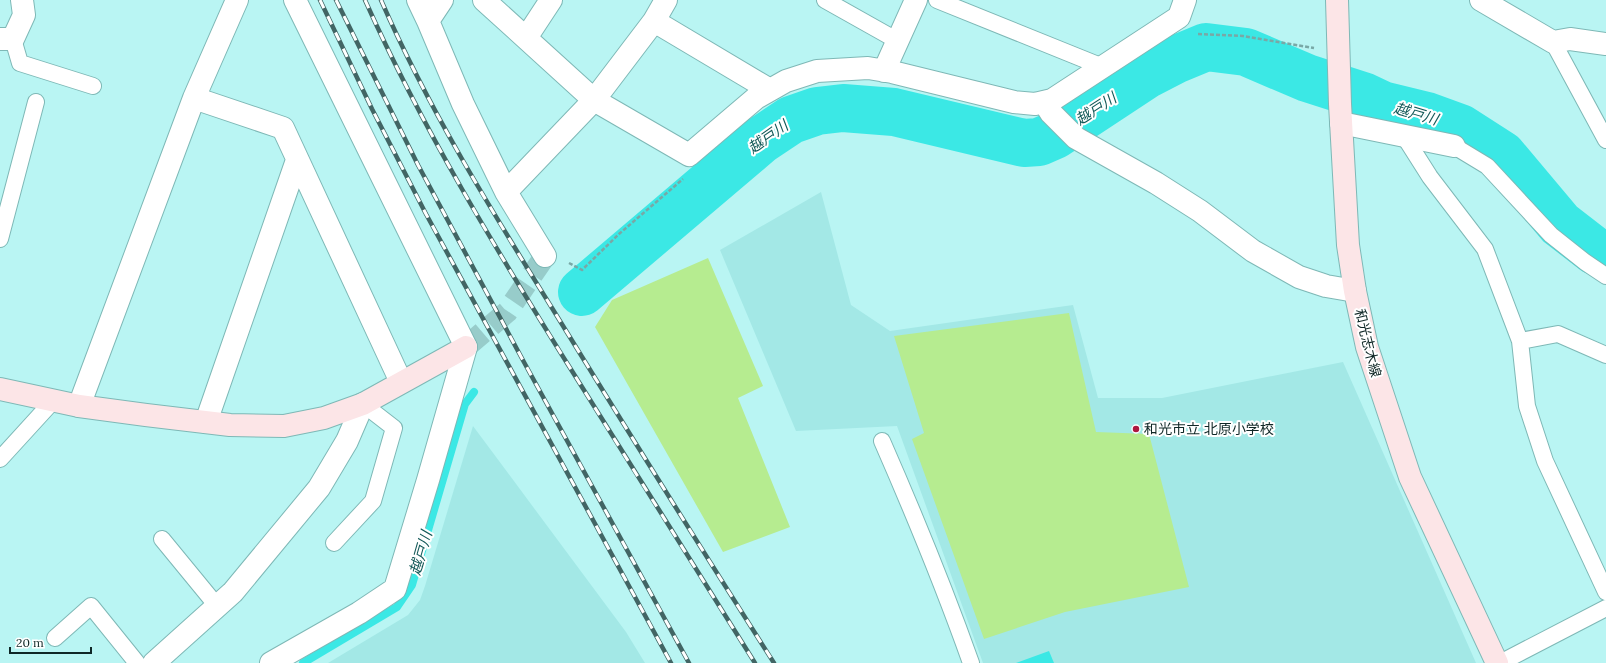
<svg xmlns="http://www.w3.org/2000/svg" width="1606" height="663" font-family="Lora,'Noto Sans JP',serif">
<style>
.built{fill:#a3e8e6}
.green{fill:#b6ec90}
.water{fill:#3be8e5}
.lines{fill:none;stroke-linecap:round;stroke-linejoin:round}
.stream{stroke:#3be8e5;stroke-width:8}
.river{stroke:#3be8e5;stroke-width:48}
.street-tunnel{stroke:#97ccca;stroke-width:22;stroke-dasharray:22 11;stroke-linecap:butt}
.lane-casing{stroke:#7eb8b6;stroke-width:18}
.street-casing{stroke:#7eb8b6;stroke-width:24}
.secondary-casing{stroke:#7eb8b6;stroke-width:24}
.path{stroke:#79a8a6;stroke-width:2.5;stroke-dasharray:4 2;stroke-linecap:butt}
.lane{stroke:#fff;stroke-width:16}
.street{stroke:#fff;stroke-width:22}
.secondary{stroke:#fce5e7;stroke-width:22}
.rail-casing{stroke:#426564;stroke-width:4.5}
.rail{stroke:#fff;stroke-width:3;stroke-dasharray:9;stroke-linecap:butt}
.poi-dot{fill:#ac173f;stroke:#fff;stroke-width:1.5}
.labels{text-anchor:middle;stroke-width:4;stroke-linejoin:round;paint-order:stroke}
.street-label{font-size:14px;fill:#0f2726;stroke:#fff}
.poi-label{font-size:14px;fill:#0f2726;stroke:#fff;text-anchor:start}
.water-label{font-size:15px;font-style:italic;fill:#135958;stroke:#fff}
</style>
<rect width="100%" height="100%" fill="#b9f5f3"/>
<path class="built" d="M 821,192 L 851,305 L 890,331 L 1073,305 L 1098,398 L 1162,398 L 1343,362 L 1476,663 L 983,663 L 897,426 L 796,431 L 720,250 Z
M 473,426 L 626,632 L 645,663 L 328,663 L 408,615 L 420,600 L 425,586 Z"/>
<path class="green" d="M 708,258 L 763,386 L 738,398 L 790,527 L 723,552 L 595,327 L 612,300 Z
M 1069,313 L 1096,432 L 1149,434 L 1189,587 L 1065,612 L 984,639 L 912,439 L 924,433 L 894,336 Z"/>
<path class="water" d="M 1049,651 L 1054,663 L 1016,663 Z"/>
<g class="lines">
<path class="stream" d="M 303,663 L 397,607 L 412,585 L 465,404 L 474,392"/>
<path class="river" d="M 582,292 L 761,140 L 791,120 L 817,111 L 843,108 L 894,112 L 1024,143 L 1039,142 L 1055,135 L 1146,75 L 1177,59 L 1206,47 L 1246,52 L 1307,78 L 1363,96 L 1382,105 L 1427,116 L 1460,128 L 1502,155 L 1560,224 L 1595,251 L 1606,256"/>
<path class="street-tunnel" d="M 466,347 L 507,312 L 545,256"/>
<defs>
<path id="lane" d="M 825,0 L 898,41
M 937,0 L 1103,67
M 13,39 L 20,63 L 93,86
M 1553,42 L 1606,140
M 1404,136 L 1430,177 L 1485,249 L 1520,341 L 1527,406 L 1545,461 L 1606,592
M 1454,146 L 1487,166 L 1551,235 L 1585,262 L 1606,276
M 0,239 L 36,102
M 1520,341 L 1558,334 L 1606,355
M 882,441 C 914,514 944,587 971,663
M 0,459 L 53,401
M 162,539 L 217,606
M 334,543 L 373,501 L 394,428 L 363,404
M 55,638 L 91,606 L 137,663
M 1500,663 L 1606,608"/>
<path id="street" d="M 418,0 L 428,21 L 442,0
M 484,0 L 594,100 L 689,155 L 756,98 L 786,81 L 817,71 L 868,68 L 892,72 L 1014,102 L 1035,104 L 1052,100 L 1179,17 L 1185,0
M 1481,0 L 1553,42 L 1570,39 L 1606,44
M 428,21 L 463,104 L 506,192 L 545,256
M 654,21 L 770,90
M 526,38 L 551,0
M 0,39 L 13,39 L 24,15 L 22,0
M 884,71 L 916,0
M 194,98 L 237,0
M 1044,102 L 1051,113 L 1076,138 L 1156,183 L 1200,211 L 1253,251 L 1299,277 L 1326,286 L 1355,291
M 1341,123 L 1454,146
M 506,192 L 594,100 L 654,21 L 666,0
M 79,406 L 194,98 L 283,128 L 401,382
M 206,422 L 297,160
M 154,663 L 233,592 L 319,488 L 347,441 L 363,404
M 271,663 L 359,613 L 395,589 L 428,480 L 466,347 L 295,0"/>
<path id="secondary" d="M 1337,0 L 1340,104 L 1348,245 L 1355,291 L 1367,347 L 1410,477 L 1497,663
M 0,389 L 79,406 L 146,415 L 230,425 L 284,426 L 324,418 L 363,404 L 466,347"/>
</defs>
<use href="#lane" class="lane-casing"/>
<use href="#street" class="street-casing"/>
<use href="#secondary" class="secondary-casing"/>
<path class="path" d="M 1198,34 L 1243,36 L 1314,48
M 569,263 L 582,270 L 619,234 L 683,179"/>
<use href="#lane" class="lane"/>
<use href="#street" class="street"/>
<use href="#secondary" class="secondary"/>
<defs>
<path id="rail" d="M 320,0 L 372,109 L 426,214 L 671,663
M 336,0 L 418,165 L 525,364 L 689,663
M 365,0 C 423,130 497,251 572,371 C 633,469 694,566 755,663
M 381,0 C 428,108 490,208 552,308 C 625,427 699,545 774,663"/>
</defs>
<use href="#rail" class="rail-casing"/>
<use href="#rail" class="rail"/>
</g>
<circle class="poi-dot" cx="1136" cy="429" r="4"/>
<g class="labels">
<g class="street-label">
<text transform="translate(1368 343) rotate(76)" y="5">和光志木線</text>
</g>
<g class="poi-label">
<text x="1144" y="434">和光市立 北原小学校</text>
</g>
<g class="water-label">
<text transform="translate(1096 109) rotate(-33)" y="5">越戸川</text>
<text transform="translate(1416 114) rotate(16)" y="5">越戸川</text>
<text transform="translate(768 137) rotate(-35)" y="5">越戸川</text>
<text transform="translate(421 553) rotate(-74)" y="5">越戸川</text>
</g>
</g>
<path d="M10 647v6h81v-6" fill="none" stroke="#0f2726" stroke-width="2"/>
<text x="16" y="647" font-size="12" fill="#0f2726" stroke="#ffffff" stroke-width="3" paint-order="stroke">20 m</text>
</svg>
